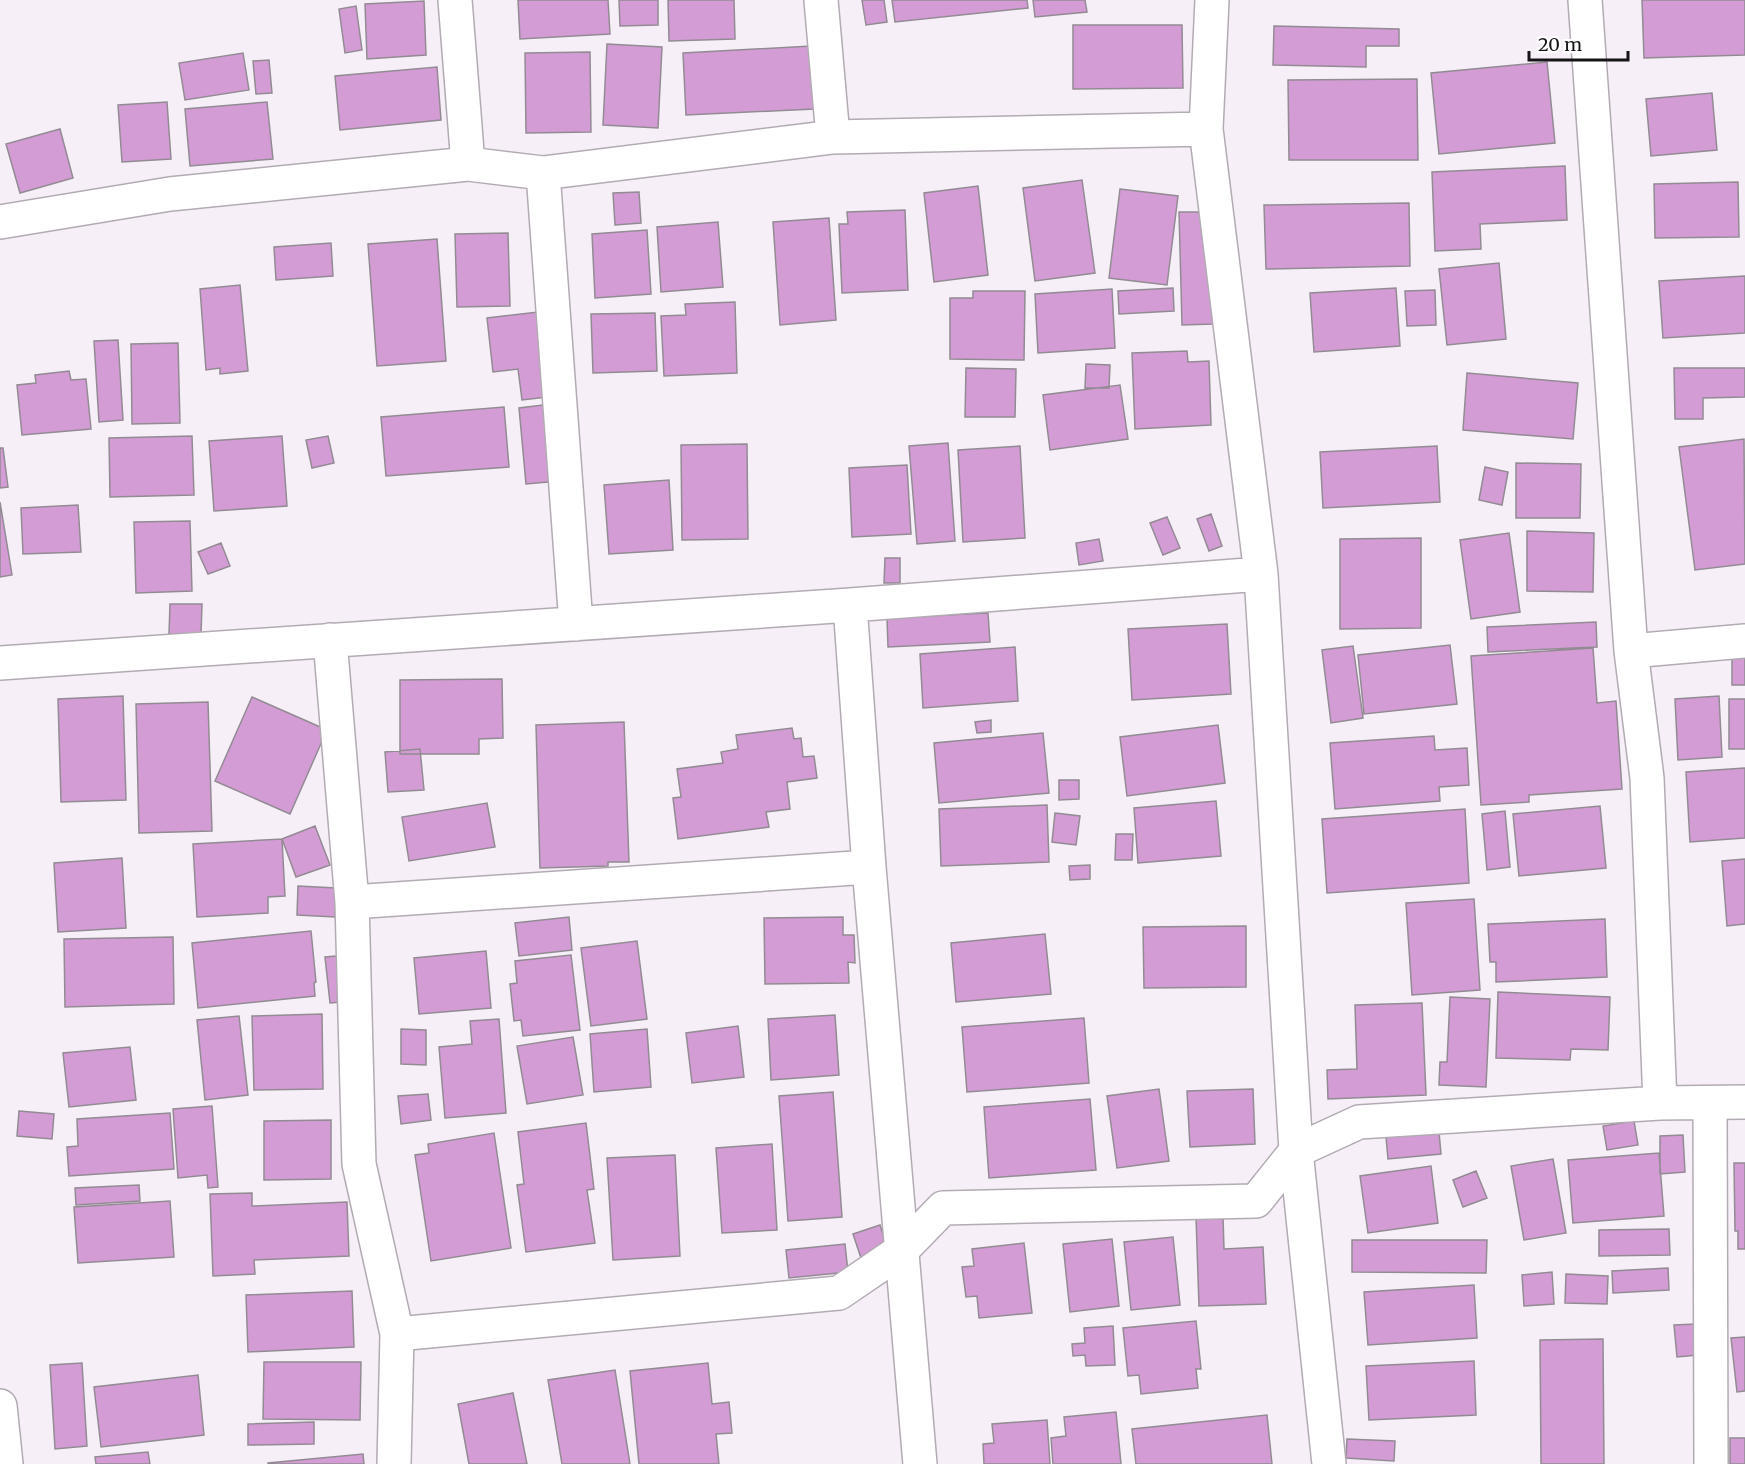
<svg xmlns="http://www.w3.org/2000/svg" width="1745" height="1464" font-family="Merriweather,serif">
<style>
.building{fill:#d39cd5;stroke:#938b93;stroke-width:1.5}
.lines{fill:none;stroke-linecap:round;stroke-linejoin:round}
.street-casing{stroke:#b3abb3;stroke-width:36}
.street{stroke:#fff;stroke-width:33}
</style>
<rect width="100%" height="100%" fill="#f7eff8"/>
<path class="building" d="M 518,0 L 608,0 L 610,34 L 520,39 Z
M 619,0 L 658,0 L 658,25 L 620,26 Z
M 668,0 L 734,0 L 735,39 L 669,41 Z
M 862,0 L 884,0 L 887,22 L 866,25 Z
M 892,0 L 1027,0 L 1028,8 L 895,22 Z
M 1033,0 L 1085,0 L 1087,12 L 1035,17 Z
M 1642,0 L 1745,0 L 1745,55 L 1644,58 Z
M 424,1 L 426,55 L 367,59 L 365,4 Z
M 356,6 L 362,50 L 345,53 L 339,9 Z
M 1073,25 L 1182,25 L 1183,88 L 1073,89 Z
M 1274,26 L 1399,29 L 1399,46 L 1366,46 L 1366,67 L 1273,65 Z
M 607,44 L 662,47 L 658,128 L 603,125 Z
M 811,46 L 814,109 L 686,115 L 683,53 Z
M 590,52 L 591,132 L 526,133 L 525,53 Z
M 243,53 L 249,90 L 185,100 L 179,63 Z
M 269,60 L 272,93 L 256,94 L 253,61 Z
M 1547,62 L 1555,143 L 1439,154 L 1431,73 Z
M 437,67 L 441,120 L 340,130 L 335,76 Z
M 1417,79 L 1418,160 L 1289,160 L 1288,80 Z
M 1712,93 L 1717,150 L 1651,156 L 1646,99 Z
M 167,102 L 171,159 L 122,162 L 118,105 Z
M 267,102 L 273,159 L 190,166 L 185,109 Z
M 60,129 L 73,178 L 20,193 L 6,144 Z
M 1565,166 L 1567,220 L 1480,224 L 1481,249 L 1435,251 L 1432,172 Z
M 1082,180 L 1095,273 L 1035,281 L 1023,188 Z
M 1738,182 L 1739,237 L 1655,238 L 1654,184 Z
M 978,186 L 988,275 L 934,282 L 924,193 Z
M 1120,189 L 1178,196 L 1167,285 L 1109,278 Z
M 639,192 L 641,223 L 615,225 L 613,193 Z
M 1409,203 L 1410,266 L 1266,269 L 1264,205 Z
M 905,210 L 908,290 L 842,293 L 839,224 L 848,224 L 847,212 Z
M 1179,212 L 1209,212 L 1213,324 L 1182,325 Z
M 829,218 L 836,320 L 780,325 L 773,222 Z
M 718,222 L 723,287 L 661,292 L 657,227 Z
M 647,230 L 651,294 L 595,298 L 592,234 Z
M 508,233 L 510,306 L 457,307 L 455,234 Z
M 437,239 L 446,361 L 377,366 L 368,244 Z
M 331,243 L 333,276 L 276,280 L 274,247 Z
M 1499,263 L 1506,339 L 1447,345 L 1439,269 Z
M 1745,276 L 1745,333 L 1663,338 L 1659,281 Z
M 240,285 L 248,371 L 220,374 L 220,368 L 206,370 L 200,289 Z
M 1173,288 L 1174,311 L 1119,314 L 1118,291 Z
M 1396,288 L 1400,346 L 1314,352 L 1310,293 Z
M 1112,289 L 1115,348 L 1038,353 L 1035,294 Z
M 1435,290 L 1436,325 L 1407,326 L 1405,291 Z
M 973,291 L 1025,291 L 1024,360 L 950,359 L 950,298 L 973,298 Z
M 735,302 L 737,373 L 664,376 L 661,316 L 686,315 L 685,304 Z
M 538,312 L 547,397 L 522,400 L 518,369 L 493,372 L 487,318 Z
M 655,313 L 657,371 L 593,373 L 591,314 Z
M 118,340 L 123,420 L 99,422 L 94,341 Z
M 178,343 L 180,423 L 132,424 L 131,344 Z
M 1187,351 L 1188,362 L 1209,361 L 1211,425 L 1135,429 L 1132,353 Z
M 1086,364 L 1110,365 L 1109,388 L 1085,388 Z
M 966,368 L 1016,369 L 1015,417 L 965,417 Z
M 1674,368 L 1745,368 L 1745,397 L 1703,398 L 1703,419 L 1675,419 Z
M 69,371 L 71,380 L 86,379 L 91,429 L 22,435 L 17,385 L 36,383 L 35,375 Z
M 1467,373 L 1578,383 L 1573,439 L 1463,430 Z
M 1120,385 L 1128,439 L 1050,450 L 1043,395 Z
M 551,404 L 559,481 L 526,484 L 519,408 Z
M 504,407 L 509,467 L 386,476 L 381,417 Z
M 192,436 L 194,495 L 110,497 L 109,438 Z
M 282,436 L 287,506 L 214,511 L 209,441 Z
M 328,436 L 334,463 L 312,468 L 306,440 Z
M 1744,439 L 1745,564 L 1695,570 L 1679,447 Z
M 948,443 L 955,541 L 917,544 L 909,446 Z
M 747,444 L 748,539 L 682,540 L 681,445 Z
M 1020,446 L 1025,538 L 963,542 L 958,450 Z
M 1437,446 L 1440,502 L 1323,508 L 1320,452 Z
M 0,448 L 3,448 L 8,487 L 0,488 Z
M 1516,463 L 1581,464 L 1580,518 L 1516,518 Z
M 907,465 L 911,534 L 852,537 L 849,468 Z
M 1485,467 L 1508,472 L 1502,505 L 1479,500 Z
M 669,480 L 673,550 L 609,554 L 604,485 Z
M 0,502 L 12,575 L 0,577 Z
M 78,505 L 81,552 L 23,554 L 21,508 Z
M 1211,514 L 1222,546 L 1209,551 L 1197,519 Z
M 1167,517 L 1180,548 L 1163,555 L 1150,523 Z
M 190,521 L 192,591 L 136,593 L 134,522 Z
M 1527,531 L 1594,533 L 1593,592 L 1527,591 Z
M 1509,533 L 1520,612 L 1471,619 L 1460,540 Z
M 1421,538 L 1421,628 L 1340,629 L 1340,539 Z
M 1099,539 L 1103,561 L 1079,565 L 1076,543 Z
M 221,543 L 230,566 L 208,574 L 198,552 Z
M 885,558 L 900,558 L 900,583 L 884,583 Z
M 170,604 L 202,604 L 201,635 L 169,634 Z
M 988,613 L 990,642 L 888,647 L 887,618 Z
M 1596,622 L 1597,647 L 1488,652 L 1487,627 Z
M 1227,624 L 1231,694 L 1132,700 L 1128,629 Z
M 1450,645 L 1457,704 L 1364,714 L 1358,655 Z
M 1353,646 L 1363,718 L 1331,723 L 1322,650 Z
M 1015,647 L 1018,701 L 923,708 L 920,654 Z
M 1593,648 L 1597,703 L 1616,701 L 1622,789 L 1529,795 L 1529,802 L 1481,805 L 1471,656 Z
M 1732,653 L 1745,653 L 1745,685 L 1732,685 Z
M 502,679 L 503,738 L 479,739 L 479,754 L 400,754 L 400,680 Z
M 123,696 L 126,800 L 61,802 L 58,699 Z
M 1719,696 L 1722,757 L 1678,760 L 1675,699 Z
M 252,697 L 327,730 L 290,814 L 215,781 Z
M 1729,699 L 1745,699 L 1745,749 L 1729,749 Z
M 208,702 L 212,831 L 139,833 L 136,704 Z
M 991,720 L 991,732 L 977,733 L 975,722 Z
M 624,722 L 629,862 L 608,862 L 608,866 L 540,868 L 536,725 Z
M 1218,725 L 1225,783 L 1127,796 L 1120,737 Z
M 792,728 L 794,739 L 801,738 L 803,757 L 814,756 L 817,778 L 787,782 L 790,809 L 766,812 L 769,827 L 678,839 L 673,798 L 681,797 L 677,769 L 723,763 L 721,752 L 738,749 L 736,735 Z
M 1043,733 L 1049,793 L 939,803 L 934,743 Z
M 1434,736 L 1435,750 L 1467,748 L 1469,785 L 1439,787 L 1440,801 L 1335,809 L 1330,743 Z
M 420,749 L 424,790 L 388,792 L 385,752 Z
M 1745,768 L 1745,838 L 1690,842 L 1686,772 Z
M 1059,780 L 1079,780 L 1079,799 L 1059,800 Z
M 1216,801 L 1221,856 L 1138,863 L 1134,808 Z
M 487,803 L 495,847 L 409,861 L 402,817 Z
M 1047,805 L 1049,862 L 941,866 L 939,809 Z
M 1600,806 L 1606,868 L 1519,876 L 1513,814 Z
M 1465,809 L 1469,883 L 1327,893 L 1322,819 Z
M 1505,811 L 1510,867 L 1487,870 L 1482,814 Z
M 1055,813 L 1080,816 L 1076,845 L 1052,842 Z
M 315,826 L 330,865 L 296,877 L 282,839 Z
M 1116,834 L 1133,834 L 1132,860 L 1115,860 Z
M 282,839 L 285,896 L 268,897 L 268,913 L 197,917 L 193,844 Z
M 122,858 L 126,928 L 58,932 L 54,863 Z
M 1745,859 L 1745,924 L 1727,926 L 1722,861 Z
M 1090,865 L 1090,879 L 1070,880 L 1069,866 Z
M 298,886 L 336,888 L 335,917 L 297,915 Z
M 1474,899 L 1480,990 L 1412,995 L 1406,903 Z
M 569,917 L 572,950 L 519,956 L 515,923 Z
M 843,917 L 843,935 L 854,935 L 855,963 L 848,962 L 849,983 L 765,984 L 764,918 Z
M 1605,919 L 1607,977 L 1496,982 L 1496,962 L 1490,962 L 1488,924 Z
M 1246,926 L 1246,987 L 1144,988 L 1143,927 Z
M 311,931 L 316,982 L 314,983 L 315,996 L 198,1008 L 192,943 Z
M 1045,934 L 1051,994 L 956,1002 L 951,943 Z
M 173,937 L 174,1004 L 65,1007 L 64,939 Z
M 637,941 L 647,1019 L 591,1026 L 581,948 Z
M 486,951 L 491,1008 L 419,1014 L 414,958 Z
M 349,955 L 354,1001 L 330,1003 L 325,957 Z
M 571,955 L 580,1030 L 523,1036 L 521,1020 L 514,1021 L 510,984 L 517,983 L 515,961 Z
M 1498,992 L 1610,997 L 1608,1050 L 1571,1049 L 1570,1060 L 1496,1058 Z
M 1450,997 L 1490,999 L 1486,1087 L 1439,1085 L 1440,1062 L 1447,1062 Z
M 1422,1003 L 1426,1095 L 1328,1099 L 1327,1070 L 1357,1069 L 1355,1005 Z
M 322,1014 L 323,1089 L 254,1090 L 252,1016 Z
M 835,1015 L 839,1075 L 771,1080 L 768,1019 Z
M 239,1016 L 248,1095 L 205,1100 L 197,1020 Z
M 1084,1018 L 1089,1083 L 967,1092 L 962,1027 Z
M 499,1019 L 506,1113 L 445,1118 L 439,1047 L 472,1044 L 470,1021 Z
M 738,1026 L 744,1077 L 692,1083 L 686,1033 Z
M 401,1029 L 426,1030 L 426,1065 L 401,1064 Z
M 647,1029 L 651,1087 L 594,1092 L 590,1034 Z
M 573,1037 L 583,1095 L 527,1104 L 517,1046 Z
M 130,1047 L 136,1100 L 69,1107 L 63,1053 Z
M 1159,1089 L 1169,1161 L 1117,1168 L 1107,1096 Z
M 1253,1089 L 1255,1144 L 1190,1147 L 1187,1091 Z
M 833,1092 L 842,1217 L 788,1221 L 779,1096 Z
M 428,1094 L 431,1120 L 401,1124 L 398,1096 Z
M 1090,1099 L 1096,1170 L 989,1178 L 984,1107 Z
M 212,1106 L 218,1187 L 208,1188 L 207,1175 L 178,1178 L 173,1109 Z
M 19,1111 L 54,1114 L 52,1139 L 17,1136 Z
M 170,1113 L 174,1169 L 69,1176 L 67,1147 L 78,1146 L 77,1119 Z
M 331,1120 L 331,1179 L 264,1180 L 264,1121 Z
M 1634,1121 L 1638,1145 L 1607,1150 L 1603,1126 Z
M 586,1123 L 594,1189 L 587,1190 L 595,1243 L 526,1252 L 517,1185 L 524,1184 L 518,1132 Z
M 1439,1132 L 1441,1154 L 1388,1159 L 1386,1137 Z
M 494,1133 L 511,1248 L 431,1261 L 415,1155 L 429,1153 L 428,1144 Z
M 1683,1135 L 1685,1172 L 1660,1174 L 1660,1136 Z
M 772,1144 L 777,1230 L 722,1233 L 716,1148 Z
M 1659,1153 L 1664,1216 L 1573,1223 L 1568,1160 Z
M 675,1155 L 680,1256 L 613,1260 L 607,1158 Z
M 1553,1159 L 1566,1233 L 1524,1240 L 1511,1166 Z
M 1734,1163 L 1745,1163 L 1745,1249 L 1738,1249 L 1738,1231 L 1735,1231 Z
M 1431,1166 L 1438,1223 L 1368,1233 L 1360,1176 Z
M 1476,1171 L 1487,1198 L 1463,1207 L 1453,1180 Z
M 139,1185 L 140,1201 L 76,1205 L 75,1188 Z
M 252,1193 L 252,1206 L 347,1202 L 349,1256 L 254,1260 L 255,1274 L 213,1276 L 210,1194 Z
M 170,1201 L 174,1257 L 78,1263 L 74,1207 Z
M 1223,1216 L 1224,1249 L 1263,1247 L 1266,1304 L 1199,1306 L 1196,1217 Z
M 880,1225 L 888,1249 L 861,1258 L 853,1234 Z
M 1669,1229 L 1670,1255 L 1599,1256 L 1599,1230 Z
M 1173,1237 L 1180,1305 L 1131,1310 L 1124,1242 Z
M 1112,1239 L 1119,1306 L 1070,1312 L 1063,1244 Z
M 1352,1240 L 1487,1240 L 1486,1273 L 1352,1272 Z
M 1024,1243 L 1032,1313 L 979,1318 L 977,1296 L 966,1297 L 962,1267 L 974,1266 L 972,1249 Z
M 845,1244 L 848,1272 L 789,1278 L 786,1250 Z
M 1668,1268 L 1669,1290 L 1613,1293 L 1612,1271 Z
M 1552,1272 L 1554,1304 L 1524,1306 L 1522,1275 Z
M 1566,1274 L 1608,1276 L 1607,1304 L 1565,1303 Z
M 1474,1285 L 1477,1338 L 1368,1345 L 1364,1292 Z
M 352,1291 L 354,1347 L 248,1352 L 246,1295 Z
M 1196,1321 L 1201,1369 L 1196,1369 L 1198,1388 L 1141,1394 L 1139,1375 L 1128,1376 L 1123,1328 Z
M 1696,1324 L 1698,1355 L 1677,1357 L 1674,1325 Z
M 1113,1326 L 1115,1365 L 1086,1366 L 1085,1355 L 1073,1356 L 1072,1344 L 1085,1343 L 1084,1328 Z
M 1745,1337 L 1745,1391 L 1737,1392 L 1731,1338 Z
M 1603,1339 L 1604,1464 L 1541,1464 L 1540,1340 Z
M 1474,1361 L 1476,1415 L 1369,1420 L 1366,1366 Z
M 264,1362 L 361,1362 L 360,1420 L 263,1419 Z
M 82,1363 L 87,1446 L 55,1449 L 50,1365 Z
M 708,1363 L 712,1404 L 729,1402 L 732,1433 L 716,1434 L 719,1464 L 639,1464 L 630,1371 Z
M 615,1370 L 630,1464 L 562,1464 L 548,1380 Z
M 198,1375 L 204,1435 L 101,1447 L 94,1387 Z
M 513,1393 L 527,1464 L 469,1464 L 458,1404 Z
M 1116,1412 L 1121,1464 L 1053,1464 L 1051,1438 L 1066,1436 L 1064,1417 Z
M 1267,1415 L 1272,1464 L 1136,1464 L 1132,1429 Z
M 1047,1420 L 1050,1464 L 984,1464 L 983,1444 L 994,1443 L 992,1424 Z
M 314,1422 L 314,1444 L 248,1445 L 248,1424 Z
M 1730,1438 L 1745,1438 L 1745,1464 L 1730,1464 Z
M 1347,1439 L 1395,1441 L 1394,1461 L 1346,1458 Z
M 148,1452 L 150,1464 L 96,1464 L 95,1457 Z
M 363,1454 L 364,1464 L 268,1464 L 268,1463 Z"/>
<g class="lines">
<defs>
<path id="street" d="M 455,0 L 468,164
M 821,0 L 833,137
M 1212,0 L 1206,129 L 1261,574 L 1296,1151 L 1329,1464
M 1585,0 L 1631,651 L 1647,778 L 1660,1103
M 543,173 L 576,624
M 0,222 L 170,194 L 468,164 L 543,173 L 833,137 L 1206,129
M 850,605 L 869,867 L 920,1464
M 330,640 L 352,902 L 359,1164 L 397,1334 L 394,1464
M 1631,651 L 1745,641
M 0,663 L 850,605 L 1261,574
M 352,902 L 869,867
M 1710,1103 L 1711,1464
M 397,1334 L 839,1293 L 902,1250 L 943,1208 L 1256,1201 L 1296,1151 L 1359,1122 L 1660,1103 L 1745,1102
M 0,1406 L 6,1464"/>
</defs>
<use href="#street" class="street-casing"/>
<use href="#street" class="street"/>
</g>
<path d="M1529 51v9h99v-9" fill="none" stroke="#161416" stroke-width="3"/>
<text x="1538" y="51" font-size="18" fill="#161416" stroke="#ffffff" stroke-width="4.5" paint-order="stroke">20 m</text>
</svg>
